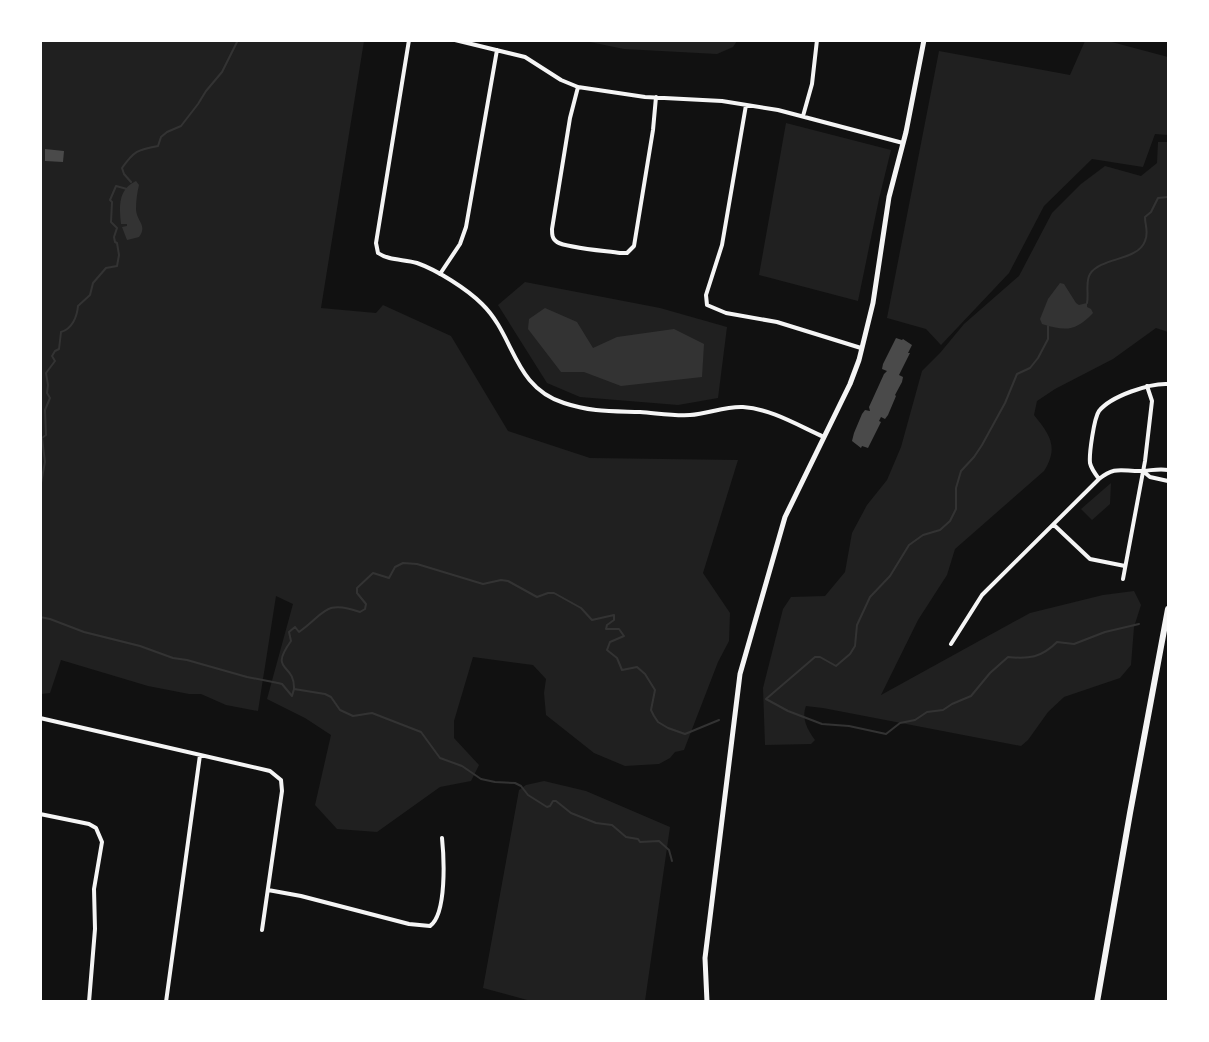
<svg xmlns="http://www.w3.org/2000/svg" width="1209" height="1042" font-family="Montserrat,sans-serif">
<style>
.green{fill:#202020}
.water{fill:#333}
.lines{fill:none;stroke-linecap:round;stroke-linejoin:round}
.stream{stroke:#333;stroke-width:2}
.building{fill:#4a4a4a}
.minor{stroke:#f5f5f5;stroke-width:4}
.tertiary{stroke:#f5f5f5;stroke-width:5}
.primary{stroke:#f5f5f5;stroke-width:6}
</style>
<rect width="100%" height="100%" fill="#111"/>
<path class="green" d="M 40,41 L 364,41 L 321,308 L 376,313 L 383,305 L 451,336 L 508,431 L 590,458 L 738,460 L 703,573 L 730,613 L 729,641 L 718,662 L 684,750 L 675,752 L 670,758 L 659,764 L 625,766 L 594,753 L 546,715 L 544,693 L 546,679 L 533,665 L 473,657 L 454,721 L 454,738 L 479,765 L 471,781 L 440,787 L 377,832 L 337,829 L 315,805 L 331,735 L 305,718 L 267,699 L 293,604 L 276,596 L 258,711 L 226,705 L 201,694 L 189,694 L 148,686 L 61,660 L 50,693 L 41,694 Z
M 585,41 L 737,41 L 733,47 L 717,54 L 624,49 Z
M 1085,41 L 1108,41 L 1168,57 L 1168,135 L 1155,134 L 1143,167 L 1092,159 L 1044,206 L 1009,273 L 941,345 L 926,329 L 887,318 L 939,51 L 1070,75 Z
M 786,123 L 891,150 L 879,199 L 858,301 L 759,275 Z
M 1158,142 L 1168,142 L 1168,332 L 1156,328 L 1113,359 L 1055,389 L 1037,401 L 1034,415 C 1050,435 1059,447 1044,471 L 955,549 L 947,575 L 918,620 L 881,695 L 1030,613 L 1103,595 L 1134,591 L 1141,605 L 1134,627 L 1131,665 L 1120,678 L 1064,697 L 1048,712 L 1028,740 L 1021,746 L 823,708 L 806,706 C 801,719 808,730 815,740 L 811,744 L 765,745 L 763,688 L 783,609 L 791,597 L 825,596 L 845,572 L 852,533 L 867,505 L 887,480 L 901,447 L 922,371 L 940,353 L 964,324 L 1019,276 L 1052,213 L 1081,184 L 1105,166 L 1141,176 L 1157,163 Z
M 525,282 L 660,308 L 727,327 L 718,398 L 678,405 L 580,397 L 547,383 L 498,305 Z
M 1111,483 L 1110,504 L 1092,520 L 1081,509 Z
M 544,781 L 586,791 L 670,827 L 645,1001 L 531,1001 L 483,988 L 519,790 L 526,785 Z"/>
<path class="water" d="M 136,181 L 139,185 C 137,193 136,201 136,209 C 136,221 148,225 139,237 L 127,240 L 122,227 L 127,226 L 127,224 L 121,224 C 119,207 118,189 136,181 Z
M 1060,283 L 1064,284 L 1076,303 L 1079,305 L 1087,303 L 1087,307 L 1091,309 L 1093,313 C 1075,332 1065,331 1042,324 L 1040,319 L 1048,299 Z
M 545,308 L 577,322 L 593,348 L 617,337 L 674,329 L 704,344 L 702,377 L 621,386 L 584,372 L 561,372 L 528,329 L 529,319 Z"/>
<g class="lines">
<path class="stream" d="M 131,182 L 124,174 L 122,168 C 134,151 137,150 158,146 L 161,137 L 167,132 L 181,126 L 198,104 L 206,91 L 222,72 L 238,40
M 1087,303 C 1089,294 1085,282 1090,274 C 1101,257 1138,261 1145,241 C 1149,232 1145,226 1145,217 L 1151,212 L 1158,198 L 1168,197
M 1048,326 L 1048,339 L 1038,358 L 1030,368 L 1017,374 L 1005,403 L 982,445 L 974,457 L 961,471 L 956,488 L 956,509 L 950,521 L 940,530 L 923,535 L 909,545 L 890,576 L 870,597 L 857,625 L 855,646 L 850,654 L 836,666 L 820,657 L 815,657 L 766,699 L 788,711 L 822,724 L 849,726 L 886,734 L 900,723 L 915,720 L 927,712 L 943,710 L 952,704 L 971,696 L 990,673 L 1008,657 C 1029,659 1041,658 1057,642 L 1074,644 L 1105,632 L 1139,624
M 40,488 L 45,462 L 42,438 L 46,435 L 45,410 L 50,398 L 47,393 L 48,385 L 46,373 L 55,361 L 52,356 L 55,351 L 59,349 L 61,332 C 72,329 77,317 78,306 L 90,295 L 93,283 L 106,268 L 117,266 L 119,255 L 117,243 L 115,242 L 114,237 L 117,228 L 111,222 L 112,202 L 110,200 L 116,186 L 127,189
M 40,617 L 50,619 L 84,632 L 140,646 L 173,658 L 187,660 L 247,677 L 278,683 L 282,684 L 292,696 L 294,689
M 294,689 C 295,662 268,673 291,641 L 289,632 L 295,627 L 299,632 C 325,614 324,599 360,612 L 365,609 L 366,604 L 357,593 L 357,588 L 373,573 L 389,578 L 395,567 L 403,563 L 417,564 L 483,584 L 501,580 L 508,581 L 537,597 L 548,593 L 554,593 L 581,608 L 592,620 L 614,615 L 614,620 L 607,625 L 606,629 L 619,629 L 624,636 L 610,642 L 607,650 L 617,658 L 622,670 L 637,667 L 645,674 L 655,690 L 651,710 L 654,716 L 658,722 L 668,728 L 685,734 L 719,720
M 294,689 L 325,694 L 331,697 L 340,710 L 353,716 L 372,713 L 421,732 L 440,758 L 462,766 L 481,779 L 495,782 L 515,783 L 521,786 L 528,795 L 547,807 L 550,806 L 553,801 L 556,801 L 571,813 L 596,823 L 612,825 L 626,837 L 638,839 L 640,842 L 659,841 L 669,850 L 672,861"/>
</g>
<path class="building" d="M 45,149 L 64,151 L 63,162 L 45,161 Z
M 896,338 L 902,340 L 903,339 L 912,345 L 908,353 L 910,353 L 899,375 L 903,377 L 902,382 L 895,395 L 896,396 L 888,415 L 885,419 L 881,417 L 879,421 L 881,422 L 868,448 L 862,446 L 861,448 L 852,441 L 854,433 L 862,414 L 865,410 L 870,411 L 869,407 L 884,374 L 887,371 L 882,369 L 883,364 Z"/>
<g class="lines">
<path class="minor" d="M 409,40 L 376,243 L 378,253 C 389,261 405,259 417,263 C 437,270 467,289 482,304 C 515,336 513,387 564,403 C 591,412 612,411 640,412 C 656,413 673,416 690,415 C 708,414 725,406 743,407 C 772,409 799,426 824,437
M 455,40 L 525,57 L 561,80 L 578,87 L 645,97 L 722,101 L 778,110 L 903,143
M 578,87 L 570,118 L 552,229 C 552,234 552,239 557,242 C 566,248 607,251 620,253 L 627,253 L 634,246 L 653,130 L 656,97
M 746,105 L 722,245 L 706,295 L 707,305 L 726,313 L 777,322 L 861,348
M 803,116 L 812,84 L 817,40
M 440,274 L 460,244 L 466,227 L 497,50
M 1144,472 L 1150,477 L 1168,481
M 1099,479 C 1096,475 1091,468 1090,463 C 1089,454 1094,418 1099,411 C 1111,396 1150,383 1168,384
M 1054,525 L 1090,559 L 1125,566
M 1123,579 L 1145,461 L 1152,401 L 1147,386
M 951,644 L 982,595 L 1099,479 C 1115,466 1121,471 1140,471 C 1150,471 1158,468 1168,470
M 40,718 L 270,771 L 281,780 L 282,791 L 262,930
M 40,814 L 89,824 L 96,828 L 102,842 L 94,889 L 95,929 L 89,1002
M 268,890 L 301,896 L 409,924 L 430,926 C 447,914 444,857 442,838
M 166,1002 L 200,755"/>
<path class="tertiary" d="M 707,1002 L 705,958 L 740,674 L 785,517 L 850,384 L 859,360 L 873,303 L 889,197 L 906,132 L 924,40"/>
<path class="primary" d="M 1097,1002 L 1130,813 L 1168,609"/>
</g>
<rect width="1209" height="1042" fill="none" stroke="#ffffff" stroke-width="84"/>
</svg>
